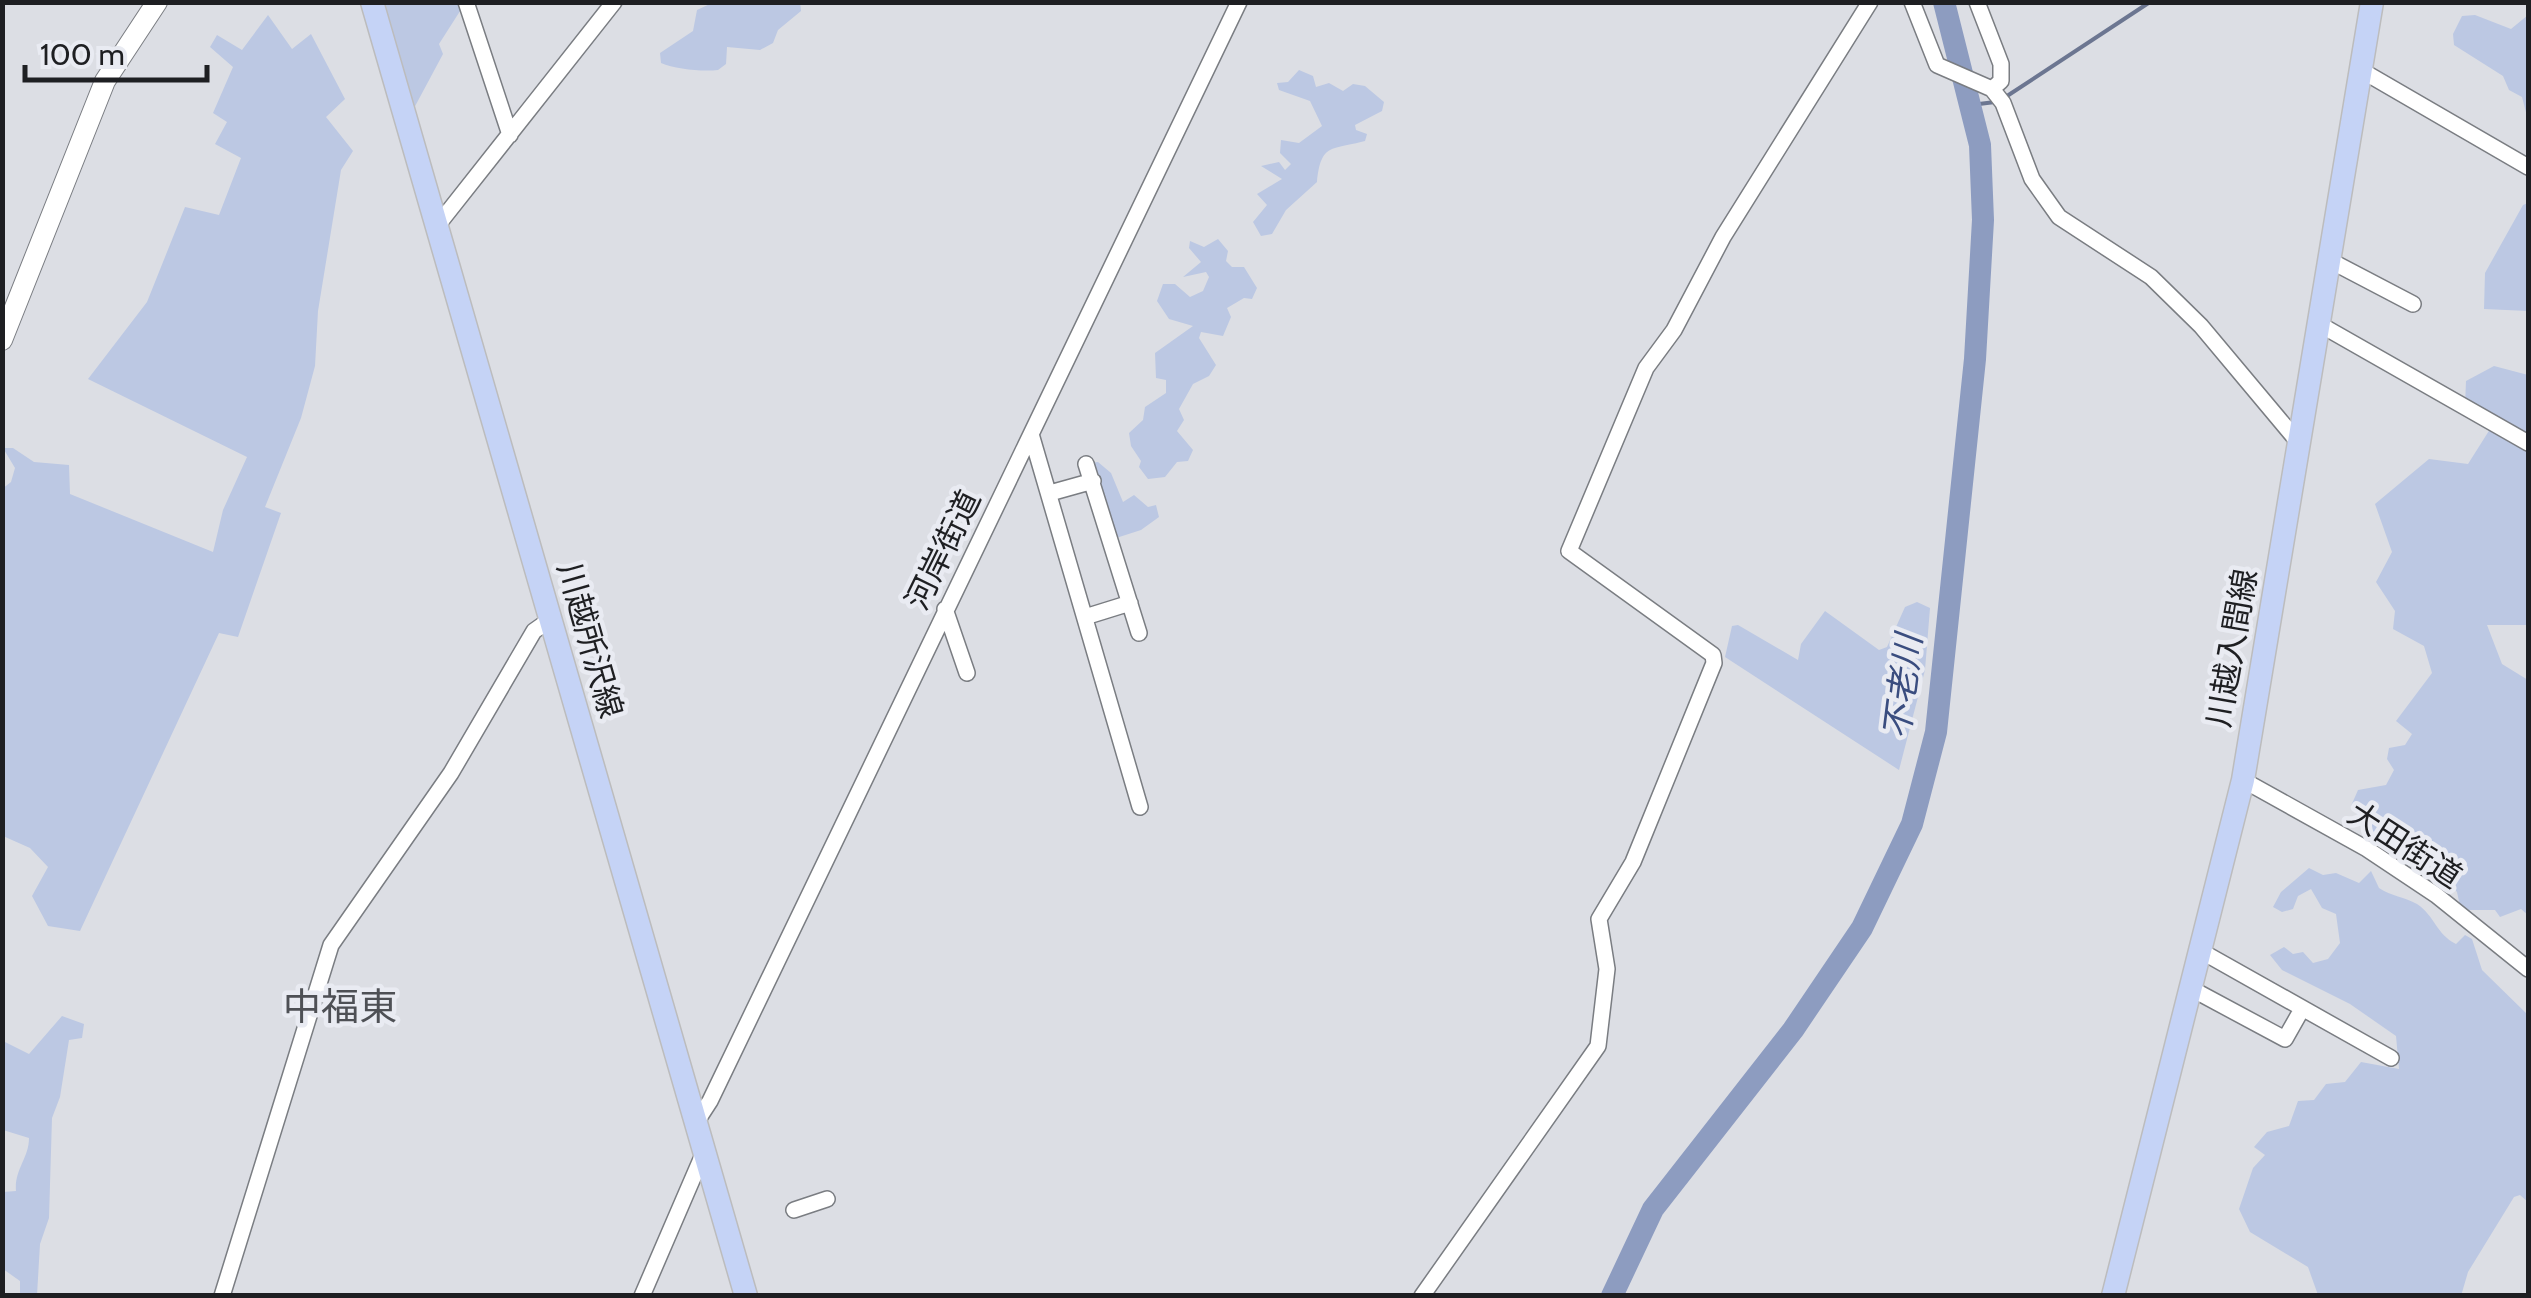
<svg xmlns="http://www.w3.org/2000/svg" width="2531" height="1298" font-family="Cabin,'Noto Sans JP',sans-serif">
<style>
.green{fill:#bcc8e3}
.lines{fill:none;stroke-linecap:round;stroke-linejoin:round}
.stream{stroke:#6c7691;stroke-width:4}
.river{stroke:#8d9cc0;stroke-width:22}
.street-casing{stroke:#7a7d82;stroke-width:18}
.secondary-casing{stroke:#7a7d82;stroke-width:22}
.primary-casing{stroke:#bcbcbd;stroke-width:25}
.street{stroke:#fff;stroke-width:15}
.secondary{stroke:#fff;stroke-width:20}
.primary{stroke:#c5d3f6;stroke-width:22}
.labels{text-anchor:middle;stroke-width:9;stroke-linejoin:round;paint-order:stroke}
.street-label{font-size:32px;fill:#1e1f22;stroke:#e9ebf2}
.water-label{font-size:35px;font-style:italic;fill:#3a4d7f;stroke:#e9ebf2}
.quarter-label{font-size:38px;fill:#4e5055;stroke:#e9ebf2}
</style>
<rect width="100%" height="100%" fill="#dcdee4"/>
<path class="green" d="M 800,2 L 801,11 L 778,30 L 773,43 L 760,50 L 727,47 L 726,64 L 718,70 C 702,72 675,69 661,63 L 660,53 L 693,31 L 697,10 L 712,3 Z
M 382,3 L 460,3 L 462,8 L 439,44 L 443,54 L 413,110 Z
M 268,15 L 292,49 L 311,34 L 345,99 L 326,117 L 353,151 L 341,170 L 318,311 L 315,366 L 301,418 L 265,507 L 281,513 L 238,637 L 219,633 L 80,931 L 48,926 L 32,896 L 48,867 L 30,848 L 3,836 L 2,489 L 11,482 L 15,468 L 3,448 L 13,448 L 34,462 L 69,465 L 70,494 L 213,552 L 223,510 L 247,457 L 88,379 L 147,302 L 185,207 L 219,215 L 241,158 L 215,144 L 227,122 L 213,113 L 233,67 L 210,47 L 217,35 L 242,50 Z
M 2475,15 L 2511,29 L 2528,15 L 2528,120 L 2522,97 L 2509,90 L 2503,76 L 2454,45 L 2453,34 L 2462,16 Z
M 1299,70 L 1313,76 L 1316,87 L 1329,83 L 1343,91 L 1353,84 L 1365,86 L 1384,102 L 1382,111 L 1355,125 L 1356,130 L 1367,134 L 1365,141 C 1331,150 1321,143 1317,182 L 1286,210 L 1272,234 L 1261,236 L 1253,222 L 1267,205 L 1257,194 L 1282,179 L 1261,166 L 1279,162 L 1285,170 L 1291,164 L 1280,153 L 1281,140 L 1299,143 L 1322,126 L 1310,101 L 1279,90 L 1277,83 L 1288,82 Z
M 2528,203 L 2528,311 L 2484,309 L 2485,273 L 2523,205 Z
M 1218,239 L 1228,251 L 1226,261 L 1232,267 L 1244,267 L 1257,288 L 1252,299 L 1244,298 L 1227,308 L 1231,317 L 1223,336 L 1201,332 L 1199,338 L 1216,365 L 1209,376 L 1193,384 L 1179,409 L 1184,420 L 1177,431 L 1193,450 L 1188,461 L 1177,462 L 1165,477 L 1148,479 L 1139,467 L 1141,461 L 1131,446 L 1129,433 L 1143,420 L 1145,407 L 1166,393 L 1166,380 L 1156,378 L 1155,353 L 1193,326 L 1169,319 L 1157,301 L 1163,284 L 1175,284 L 1190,297 L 1203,291 L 1209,277 L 1206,272 L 1183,277 L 1201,262 L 1189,248 L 1190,241 L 1204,247 Z
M 2494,366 L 2528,375 L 2528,625 L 2487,625 L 2502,664 L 2528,680 L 2528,915 L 2521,909 L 2500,917 L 2495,910 L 2469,910 L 2460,906 L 2457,892 L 2433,864 L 2436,848 L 2426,846 L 2397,856 L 2369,831 L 2351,806 L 2358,790 L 2386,785 L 2394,770 L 2387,759 L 2389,748 L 2405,745 L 2412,734 L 2396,721 L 2432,673 L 2424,646 L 2393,629 L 2395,611 L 2376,582 L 2392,552 L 2375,504 L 2429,459 L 2468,464 L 2492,426 L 2465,406 L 2466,381 Z
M 1098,462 L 1111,473 L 1123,502 L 1134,495 L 1148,507 L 1156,505 L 1159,517 L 1141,530 L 1113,539 L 1090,463 Z
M 1917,602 L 1930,608 L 1925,670 L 1899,770 L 1725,657 L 1732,626 L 1738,625 L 1798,660 L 1801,644 L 1825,611 L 1879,650 L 1887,647 L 1905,607 Z
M 2309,868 L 2323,875 L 2336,873 L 2359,883 L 2371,871 L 2379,888 C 2391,896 2405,897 2417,904 C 2435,916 2436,934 2456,944 L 2465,935 L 2472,939 L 2482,970 L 2528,1015 L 2528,1202 L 2520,1195 L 2514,1197 L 2468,1272 L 2461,1296 L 2318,1295 L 2308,1267 L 2250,1232 L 2239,1209 L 2253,1168 L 2265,1155 L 2254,1147 L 2267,1132 L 2289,1126 L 2298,1101 L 2314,1100 L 2326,1084 L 2345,1082 L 2361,1062 L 2399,1069 L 2396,1036 L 2350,1004 L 2282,970 L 2270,955 L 2284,947 L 2293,954 L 2303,952 L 2313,963 L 2328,959 L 2340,943 L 2336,914 L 2322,908 L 2311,889 L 2298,896 L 2293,909 L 2282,912 L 2273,907 L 2281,892 Z
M 62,1016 L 84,1024 L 82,1038 L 69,1040 L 60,1097 L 52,1118 L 49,1218 L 40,1244 L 37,1295 L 20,1295 L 20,1281 L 3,1269 L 3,1192 L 16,1191 C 14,1170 29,1158 29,1138 L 3,1130 L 3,1041 L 29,1054 Z"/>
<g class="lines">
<path class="stream" d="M 2004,98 L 2150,2
M 1971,105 L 1995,102"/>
<path class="river" d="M 1612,1296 L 1653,1209 L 1793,1030 L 1862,928 L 1912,824 L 1936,732 L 1975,359 L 1983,220 L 1980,145 L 1944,2"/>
<defs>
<path id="street" d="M 466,2 L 510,135
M 1912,2 L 1937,65 L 1992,89 L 2003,103 L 2032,179 L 2059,217 L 2151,277 L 2201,326 L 2299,443
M 1977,2 L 2001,64 L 2001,81 L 1992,89
M 2359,69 L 2528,167
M 437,226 L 614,2
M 2329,260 L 2413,304
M 2319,324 L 2528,443
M 1031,434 L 1140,807
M 1086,464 L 1139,633
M 1050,493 L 1093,481
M 945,609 L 967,673
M 1085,617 L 1130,603
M 2243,780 L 2367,849 L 2436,895 L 2528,969
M 2199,950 L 2391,1058
M 2190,988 L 2285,1039 L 2302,1009
M 697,1121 L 710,1101 L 1239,2
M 794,1210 L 827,1199
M 222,1296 L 331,945 L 451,773 L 534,631 L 551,619
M 642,1296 L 705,1150
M 1422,1296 L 1598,1046 L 1607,969 L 1599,919 L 1633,862 L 1714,663 L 1713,655 L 1569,551 L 1646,368 L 1674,330 L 1723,237 L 1870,2"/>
<path id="secondary" d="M 2,340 L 105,81 L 157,2"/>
<path id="primary" d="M 372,2 L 746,1296
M 2113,1296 L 2243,780 L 2372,2"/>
</defs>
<use href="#street" class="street-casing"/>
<use href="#secondary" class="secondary-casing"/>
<use href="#primary" class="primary-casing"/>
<use href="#street" class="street"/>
<use href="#secondary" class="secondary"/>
<use href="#primary" class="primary"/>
</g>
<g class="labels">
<g class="street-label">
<text transform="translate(943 550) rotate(-64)" y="11">河岸街道</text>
<text transform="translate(590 640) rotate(74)" y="11">川越所沢線</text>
<text transform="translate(2232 648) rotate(-80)" y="11">川越入間線</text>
<text transform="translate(2405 845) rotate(33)" y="11">大田街道</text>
</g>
<g class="water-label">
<text transform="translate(1903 687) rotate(-83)" y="12">不老川</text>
</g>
<g class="quarter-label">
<text x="340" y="1020">中福東</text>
</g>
</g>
<rect width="2531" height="1298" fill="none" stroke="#1e1f22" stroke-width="10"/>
<path d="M25 65v15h182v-15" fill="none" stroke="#1e1f22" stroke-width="5"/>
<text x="40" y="65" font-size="30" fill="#1e1f22" stroke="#e9ebf2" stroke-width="8" paint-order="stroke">100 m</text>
</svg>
